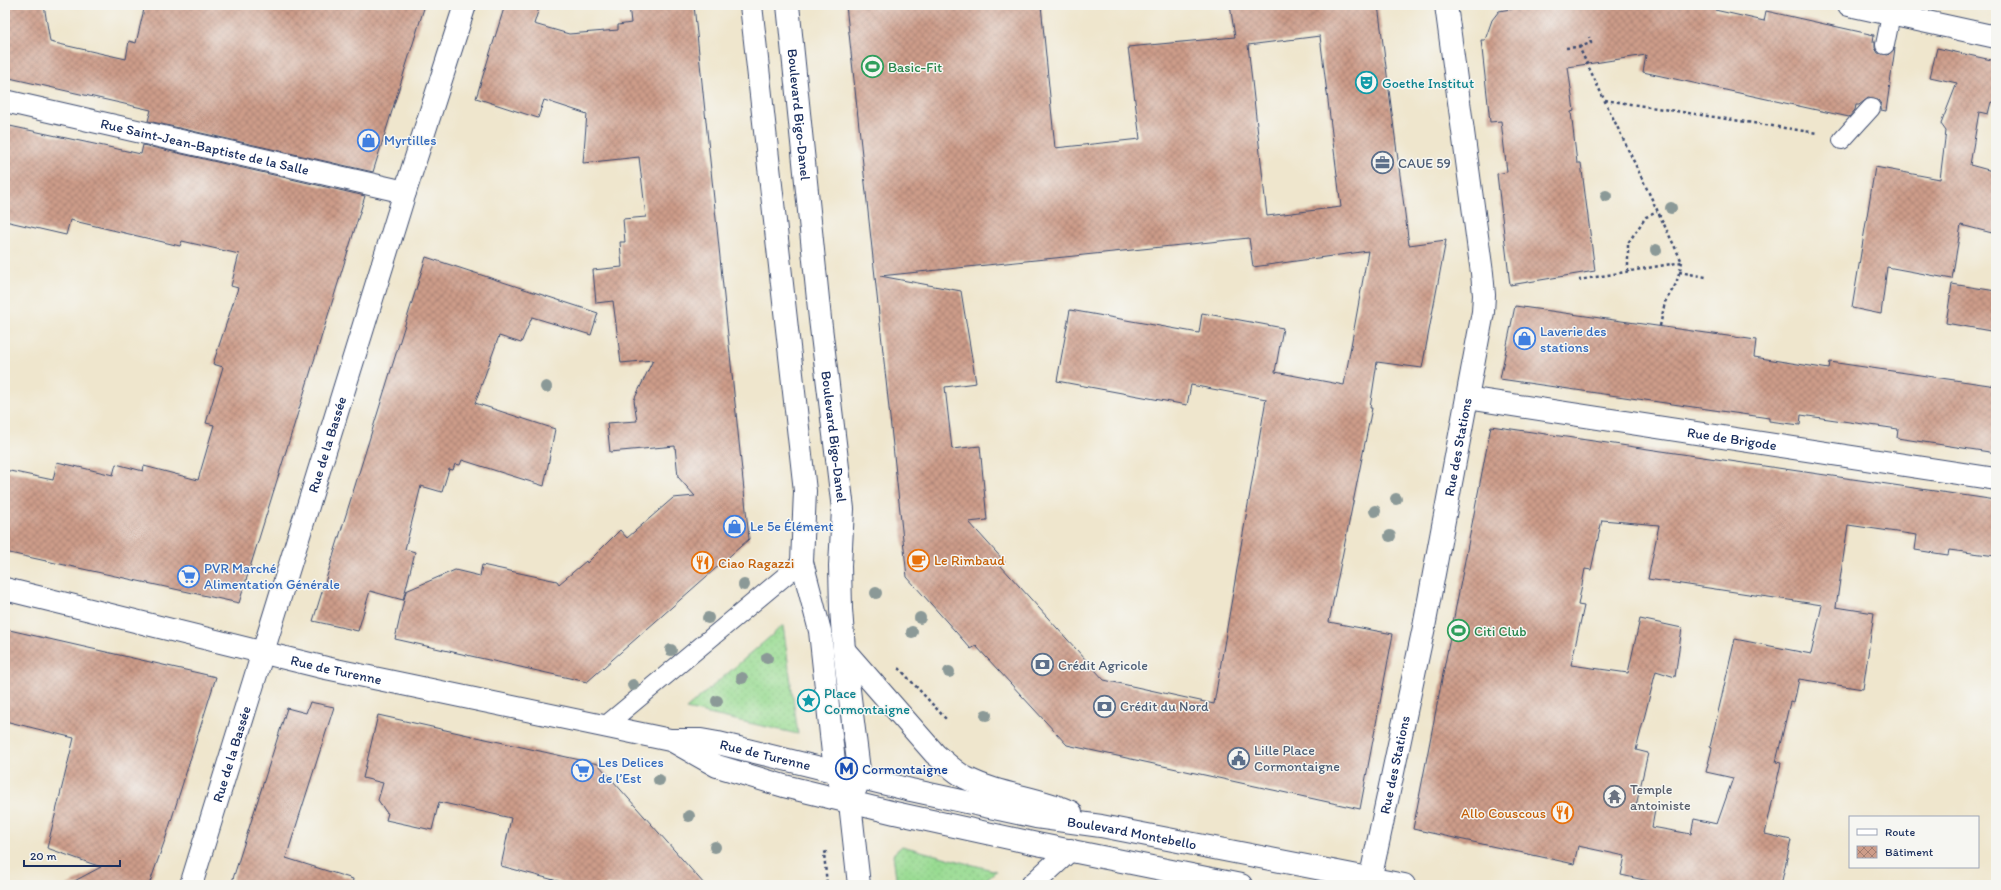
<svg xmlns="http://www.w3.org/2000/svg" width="2001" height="890" font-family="Itim,sans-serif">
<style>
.grass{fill:url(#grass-dots);stroke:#5a8578}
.building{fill:url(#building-cross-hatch);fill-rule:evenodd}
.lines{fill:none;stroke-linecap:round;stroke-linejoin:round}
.service-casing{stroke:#3b4a6f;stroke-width:20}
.minor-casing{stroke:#3b4a6f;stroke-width:24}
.tertiary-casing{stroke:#3b4a6f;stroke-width:24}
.secondary-casing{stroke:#3b4a6f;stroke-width:24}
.path{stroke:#3b4a6f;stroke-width:2.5;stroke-dasharray:3 3;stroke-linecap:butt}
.service{stroke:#fff;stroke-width:18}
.minor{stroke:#fff;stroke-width:22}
.tertiary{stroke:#fff;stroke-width:22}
.secondary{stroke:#fff;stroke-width:22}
.tree{fill:#8b9997}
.labels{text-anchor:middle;stroke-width:3;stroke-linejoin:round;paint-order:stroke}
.leisure-label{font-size:14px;fill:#27864d;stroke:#f6f6f2;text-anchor:start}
.culture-label{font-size:14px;fill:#0d838f;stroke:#f6f6f2;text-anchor:start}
.street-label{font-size:14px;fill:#1b2f5e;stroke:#f6f6f2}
.shop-label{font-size:14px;fill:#366cbe;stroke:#f6f6f2;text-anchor:start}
.service-label{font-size:14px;fill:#4e5e75;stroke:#f6f6f2;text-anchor:start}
.food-label{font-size:14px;fill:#c56008;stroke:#f6f6f2;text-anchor:start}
.transit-label{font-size:14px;fill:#164399;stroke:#f6f6f2;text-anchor:start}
.worship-label{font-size:14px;fill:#5b616d;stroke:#f6f6f2;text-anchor:start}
</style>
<defs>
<pattern id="grass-dots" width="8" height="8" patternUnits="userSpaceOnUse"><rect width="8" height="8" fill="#99db92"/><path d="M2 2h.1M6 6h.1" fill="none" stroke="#83bc80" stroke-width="1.8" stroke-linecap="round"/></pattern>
<pattern id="building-cross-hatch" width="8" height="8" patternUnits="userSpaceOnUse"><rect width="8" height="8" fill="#cd9c89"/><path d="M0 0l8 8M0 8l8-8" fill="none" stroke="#a68073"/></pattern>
</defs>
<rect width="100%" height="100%" fill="#f6f6f2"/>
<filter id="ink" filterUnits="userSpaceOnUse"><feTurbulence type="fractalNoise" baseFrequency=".025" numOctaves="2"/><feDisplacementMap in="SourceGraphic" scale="8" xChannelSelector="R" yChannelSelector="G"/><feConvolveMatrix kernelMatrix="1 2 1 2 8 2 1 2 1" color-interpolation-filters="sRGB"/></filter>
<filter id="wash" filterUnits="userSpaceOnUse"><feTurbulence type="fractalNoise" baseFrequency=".012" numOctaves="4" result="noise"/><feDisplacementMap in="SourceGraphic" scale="16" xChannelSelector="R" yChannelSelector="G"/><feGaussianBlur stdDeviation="0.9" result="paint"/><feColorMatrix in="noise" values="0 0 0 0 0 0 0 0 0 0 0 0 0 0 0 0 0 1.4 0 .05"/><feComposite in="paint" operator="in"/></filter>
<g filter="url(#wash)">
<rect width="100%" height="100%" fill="#efe6cd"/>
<path class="grass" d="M 783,625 L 798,734 L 686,709 L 771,636 Z
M 902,846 L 996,871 L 979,885 L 897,885 L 893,854 Z"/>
<g id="blocks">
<path class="building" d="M 5,5 L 44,5 L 50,42 L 126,59 L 129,41 L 136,43 L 145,5 L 425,5 L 373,172 L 148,121 L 151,110 L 5,77 Z
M 505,5 L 540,5 L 534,24 L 569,34 L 618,30 L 618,25 L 631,23 L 629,5 L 694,5 L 749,539 L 587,682 L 395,639 L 406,591 L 455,570 L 480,576 L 482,565 L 557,581 L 559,584 L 586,561 L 587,563 L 620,530 L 627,538 L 673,498 L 695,496 L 678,477 L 675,446 L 610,452 L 607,423 L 637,421 L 634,400 L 653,360 L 621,363 L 613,301 L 596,303 L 593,270 L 622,267 L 620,242 L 625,242 L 623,219 L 646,217 L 639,157 L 583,163 L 587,114 L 544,100 L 538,118 L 476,98 Z
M 846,5 L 1041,5 L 1055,148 L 1140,139 L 1128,47 L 1235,37 L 1230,5 L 1378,5 L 1409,245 L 1446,240 L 1422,368 L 1377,362 L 1370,408 L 1372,408 L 1329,622 L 1393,634 L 1360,809 L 1067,745 L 976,646 L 971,649 L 907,577 ZM 1320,36 L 1341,207 L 1267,216 L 1248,45 ZM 1249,238 L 1253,267 L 1368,251 L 1344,385 L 1275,372 L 1283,328 L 1202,313 L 1199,333 L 1070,310 L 1057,381 L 1187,405 L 1191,385 L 1266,399 L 1214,704 L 1104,680 L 1001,566 L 1005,562 L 969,522 L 987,520 L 980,446 L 952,449 L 945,387 L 976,383 L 961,291 L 880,276 Z
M 1534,5 L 1716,5 L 1715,10 L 1764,21 L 1766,11 L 1874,35 L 1873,42 L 1875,42 L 1875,48 L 1878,53 L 1888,55 L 1895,48 L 1886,111 L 1881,110 L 1881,104 L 1878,100 L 1868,98 L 1859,105 L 1856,105 L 1855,110 L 1849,117 L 1643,72 L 1646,55 L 1568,67 L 1574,111 L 1571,112 L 1577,163 L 1581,163 L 1595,271 L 1510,285 L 1497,174 L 1507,172 L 1501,121 L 1490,122 L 1481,40 L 1485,40 L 1492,20 L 1499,11 Z
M 1937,48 L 1996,61 L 1996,103 L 1991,102 L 1988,114 L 1979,112 L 1970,165 L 1996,172 L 1996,234 L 1961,225 L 1952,279 L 1887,267 L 1881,314 L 1852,308 L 1875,167 L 1940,179 L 1946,131 L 1941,124 L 1957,83 L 1930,77 Z
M 5,125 L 141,154 L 143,145 L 365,196 L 239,603 L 5,552 L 5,470 L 53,480 L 57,462 L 113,475 L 116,464 L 143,471 L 144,466 L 198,480 L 214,425 L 206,423 L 223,367 L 213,364 L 238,288 L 231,286 L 239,254 L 182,241 L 180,246 L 70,220 L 66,235 L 5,221 Z
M 426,257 L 598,313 L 591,335 L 532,317 L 521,343 L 499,336 L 475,403 L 555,429 L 544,486 L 462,460 L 460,465 L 455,464 L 453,470 L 449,469 L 442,492 L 421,486 L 405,549 L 415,552 L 403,600 L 370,591 L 358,631 L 313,621 Z
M 1952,284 L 1996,291 L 1996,332 L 1946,323 Z
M 1515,306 L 1756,340 L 1754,357 L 1829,369 L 1830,362 L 1996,386 L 1996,453 L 1897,438 L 1898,429 L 1801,415 L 1800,425 L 1769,421 L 1769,418 L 1500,379 Z
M 1491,426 L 1996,500 L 1996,556 L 1949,550 L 1948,555 L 1915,550 L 1917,535 L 1848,525 L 1836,607 L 1874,613 L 1863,689 L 1799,679 L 1794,703 L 1790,702 L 1776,762 L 1781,763 L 1765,834 L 1791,840 L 1781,885 L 1667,885 L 1621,875 L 1625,856 L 1578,846 L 1574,864 L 1413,829 ZM 1602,520 L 1659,525 L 1648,579 L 1822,605 L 1811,654 L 1735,639 L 1710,747 L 1712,748 L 1706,772 L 1733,778 L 1717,824 L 1694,819 L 1691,834 L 1652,827 L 1655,810 L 1636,806 L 1648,753 L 1636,750 L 1656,671 L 1675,677 L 1682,628 L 1640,619 L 1628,673 L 1571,665 L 1584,606 L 1578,605 L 1585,569 L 1591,570 Z
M 5,629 L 216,677 L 166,837 L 149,885 L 67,885 L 101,867 L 47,848 L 74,738 L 5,721 Z
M 310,702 L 334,707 L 286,858 L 353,879 L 352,885 L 231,885 L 287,708 L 306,713 Z
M 378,715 L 598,764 L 705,885 L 573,885 L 501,866 L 511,818 L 439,802 L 432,830 L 386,820 L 388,813 L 386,812 L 378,800 L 383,783 L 363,778 Z"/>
</g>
</g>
<g filter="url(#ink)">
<use href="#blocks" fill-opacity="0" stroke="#3b4a6f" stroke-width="1"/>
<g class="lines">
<defs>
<path id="service" d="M 1885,45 L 1891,15
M 1842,140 L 1871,108
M 605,726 L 802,562"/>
<g id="minor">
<path d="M 1849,5 L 1996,37"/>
<path id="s1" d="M 5,101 L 405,192"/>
<path id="s2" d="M 1467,398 L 1996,479"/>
<path d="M 1032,885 L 1070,850"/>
<path id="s3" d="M 1369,885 L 1424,627 L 1483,312 L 1484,295 L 1482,273 L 1446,5"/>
</g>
<g id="tertiary">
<path d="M 850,803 L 859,885"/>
<path id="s4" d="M 191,885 L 405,192 L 465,5"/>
</g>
<g id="secondary">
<path d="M 751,5 L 805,491 L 802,562 L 820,631 L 835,772 L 850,803"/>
<path id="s5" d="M 788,5 L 820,319 L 843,509 L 840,566 L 841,609 L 844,650 L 860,778 L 855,790"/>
<path id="s6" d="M 5,589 L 326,668 L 670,740 L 701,740 L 718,743 L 911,790 L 1036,817 L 1101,826 L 1404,885"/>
<path d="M 844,650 L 935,754 C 945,762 955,772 966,778 C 999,795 1038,797 1071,812"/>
<path d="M 671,740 L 717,766 L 784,786 L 895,813 L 1037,844 L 1241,885"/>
</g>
</defs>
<use href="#service" class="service-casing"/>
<use href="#minor" class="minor-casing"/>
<use href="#tertiary" class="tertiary-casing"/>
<use href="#secondary" class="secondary-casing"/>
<path class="path" d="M 1579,47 L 1591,43 L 1589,37
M 1566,48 L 1579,47 L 1682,262 L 1579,280
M 1605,100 L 1817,133
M 1628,272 L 1628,243 L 1646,217 L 1657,212
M 1679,272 L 1706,277
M 1660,326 L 1665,302 L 1676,284 L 1682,262
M 899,668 L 946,719
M 827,852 L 824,853 L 827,885"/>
<use href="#service" class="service"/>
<use href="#minor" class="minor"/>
<use href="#tertiary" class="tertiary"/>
<use href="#secondary" class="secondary"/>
</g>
<g class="tree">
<circle cx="1606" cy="196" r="6"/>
<circle cx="1671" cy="208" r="6"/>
<circle cx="1656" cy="250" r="6"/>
<circle cx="546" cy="387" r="6"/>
<circle cx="1396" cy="499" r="6"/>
<circle cx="1375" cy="511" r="6"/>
<circle cx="1390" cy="536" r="6"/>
<circle cx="744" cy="585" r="6"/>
<circle cx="876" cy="593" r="6"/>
<circle cx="708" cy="618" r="6"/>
<circle cx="920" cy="618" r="6"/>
<circle cx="912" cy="632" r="6"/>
<circle cx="671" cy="650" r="6"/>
<circle cx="767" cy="658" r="6"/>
<circle cx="949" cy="672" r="6"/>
<circle cx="742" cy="678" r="6"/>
<circle cx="633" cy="685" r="6"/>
<circle cx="717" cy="701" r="6"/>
<circle cx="986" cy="715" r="6"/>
<circle cx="659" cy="780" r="6"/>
<circle cx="689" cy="816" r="6"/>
<circle cx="715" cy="847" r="6"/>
</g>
</g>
<defs>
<symbol id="stadium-ring" viewBox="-11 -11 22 22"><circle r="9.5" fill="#f6f6f2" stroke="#2e9e5b" stroke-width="1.5"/><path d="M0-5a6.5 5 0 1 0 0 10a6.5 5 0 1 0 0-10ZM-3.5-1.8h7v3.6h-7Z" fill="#2e9e5b"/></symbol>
<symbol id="theatre-ring" viewBox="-11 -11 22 22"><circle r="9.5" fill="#f6f6f2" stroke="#0f9aa8" stroke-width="1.5"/><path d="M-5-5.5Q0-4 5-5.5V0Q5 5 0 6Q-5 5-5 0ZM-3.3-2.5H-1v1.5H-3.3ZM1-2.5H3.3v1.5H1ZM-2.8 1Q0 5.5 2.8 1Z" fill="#0f9aa8"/></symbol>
<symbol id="shop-ring" viewBox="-11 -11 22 22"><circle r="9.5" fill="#f6f6f2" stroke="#3f7fe0" stroke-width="1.5"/><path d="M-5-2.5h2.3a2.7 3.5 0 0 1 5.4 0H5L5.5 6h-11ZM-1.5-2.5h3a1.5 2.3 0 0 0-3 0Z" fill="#3f7fe0"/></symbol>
<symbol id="office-ring" viewBox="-11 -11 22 22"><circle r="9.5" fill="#f6f6f2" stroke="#5c6f8a" stroke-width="1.5"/><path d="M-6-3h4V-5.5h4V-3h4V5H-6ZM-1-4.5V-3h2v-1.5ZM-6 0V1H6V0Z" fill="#5c6f8a"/></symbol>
<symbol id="cafe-ring" viewBox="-11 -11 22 22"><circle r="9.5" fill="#f6f6f2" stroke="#e8710a" stroke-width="1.5"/><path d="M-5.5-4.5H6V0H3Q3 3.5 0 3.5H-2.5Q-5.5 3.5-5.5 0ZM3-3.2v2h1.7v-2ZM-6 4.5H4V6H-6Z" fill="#e8710a"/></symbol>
<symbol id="restaurant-ring" viewBox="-11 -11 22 22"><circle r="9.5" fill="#f6f6f2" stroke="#e8710a" stroke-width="1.5"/><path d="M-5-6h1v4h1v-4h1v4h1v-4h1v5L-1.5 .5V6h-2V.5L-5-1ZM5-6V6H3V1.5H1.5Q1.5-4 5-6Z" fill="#e8710a"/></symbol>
<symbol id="supermarket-ring" viewBox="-11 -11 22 22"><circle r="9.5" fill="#f6f6f2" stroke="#3f7fe0" stroke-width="1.5"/><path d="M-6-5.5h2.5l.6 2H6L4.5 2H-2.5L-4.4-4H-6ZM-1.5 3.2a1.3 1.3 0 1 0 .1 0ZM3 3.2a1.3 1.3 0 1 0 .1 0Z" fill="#3f7fe0"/></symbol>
<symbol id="bank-ring" viewBox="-11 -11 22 22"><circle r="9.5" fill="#f6f6f2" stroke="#5c6f8a" stroke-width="1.5"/><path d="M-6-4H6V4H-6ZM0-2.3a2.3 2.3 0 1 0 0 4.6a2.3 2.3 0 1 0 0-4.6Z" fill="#5c6f8a"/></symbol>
<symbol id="sight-ring" viewBox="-11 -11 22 22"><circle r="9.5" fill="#f6f6f2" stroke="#0f9aa8" stroke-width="1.5"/><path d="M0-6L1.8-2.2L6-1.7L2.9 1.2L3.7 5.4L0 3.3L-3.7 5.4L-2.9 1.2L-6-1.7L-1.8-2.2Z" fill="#0f9aa8"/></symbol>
<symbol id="civic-ring" viewBox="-11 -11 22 22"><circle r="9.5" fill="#f6f6f2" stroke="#5c6f8a" stroke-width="1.5"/><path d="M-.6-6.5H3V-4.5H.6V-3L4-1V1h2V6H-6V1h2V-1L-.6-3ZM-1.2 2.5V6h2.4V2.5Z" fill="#5c6f8a"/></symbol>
<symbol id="metro-ring" viewBox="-11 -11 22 22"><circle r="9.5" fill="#f6f6f2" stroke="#1a4fb4" stroke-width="1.5"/><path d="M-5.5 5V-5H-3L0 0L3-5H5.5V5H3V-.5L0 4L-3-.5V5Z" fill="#1a4fb4"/></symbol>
<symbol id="temple-ring" viewBox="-11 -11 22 22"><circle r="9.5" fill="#f6f6f2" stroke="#6b7280" stroke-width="1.5"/><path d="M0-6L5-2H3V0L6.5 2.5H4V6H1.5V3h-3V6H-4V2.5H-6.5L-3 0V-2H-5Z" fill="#6b7280"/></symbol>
</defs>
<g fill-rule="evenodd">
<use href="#stadium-ring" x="860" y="54" width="25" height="25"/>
<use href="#theatre-ring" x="1354" y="70" width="25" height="25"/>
<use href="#shop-ring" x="356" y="128" width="25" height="25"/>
<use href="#office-ring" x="1370" y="150" width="25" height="25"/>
<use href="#shop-ring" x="1512" y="326" width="25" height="25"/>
<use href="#shop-ring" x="722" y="514" width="25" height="25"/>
<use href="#cafe-ring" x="906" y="548" width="25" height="25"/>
<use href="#restaurant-ring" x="690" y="550" width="25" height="25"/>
<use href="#supermarket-ring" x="176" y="564" width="25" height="25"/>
<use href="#stadium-ring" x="1446" y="618" width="25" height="25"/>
<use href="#bank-ring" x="1030" y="652" width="25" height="25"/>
<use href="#sight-ring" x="796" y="688" width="25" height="25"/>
<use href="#bank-ring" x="1092" y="694" width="25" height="25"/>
<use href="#civic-ring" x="1226" y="746" width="25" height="25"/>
<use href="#metro-ring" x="834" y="756" width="25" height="25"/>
<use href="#supermarket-ring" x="570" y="758" width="25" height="25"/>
<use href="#temple-ring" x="1602" y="784" width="25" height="25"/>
<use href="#restaurant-ring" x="1550" y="800" width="25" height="25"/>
</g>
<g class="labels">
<g class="leisure-label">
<text x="888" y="72">Basic-Fit</text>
<text x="1474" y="636">Citi Club</text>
</g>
<g class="culture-label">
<text x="1382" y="88">Goethe Institut</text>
<text x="824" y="698">Place<tspan x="824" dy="16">Cormontaigne</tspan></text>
</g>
<g class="street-label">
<text dy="5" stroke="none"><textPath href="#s5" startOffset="110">Boulevard Bigo-Danel</textPath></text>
<text dy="5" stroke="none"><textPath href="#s1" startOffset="205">Rue Saint-Jean-Baptiste de la Salle</textPath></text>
<text dy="5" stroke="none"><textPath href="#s5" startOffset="434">Boulevard Bigo-Danel</textPath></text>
<text dy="5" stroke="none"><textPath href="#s2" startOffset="268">Rue de Brigode</textPath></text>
<text dy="5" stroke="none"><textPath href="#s4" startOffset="461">Rue de la Bassée</textPath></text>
<text dy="5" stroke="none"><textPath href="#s3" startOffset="447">Rue des Stations</textPath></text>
<text dy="5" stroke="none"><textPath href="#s6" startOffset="341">Rue de Turenne</textPath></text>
<text dy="5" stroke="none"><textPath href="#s4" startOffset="137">Rue de la Bassée</textPath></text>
<text dy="5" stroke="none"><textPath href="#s6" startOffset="779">Rue de Turenne</textPath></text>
<text dy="5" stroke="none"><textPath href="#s3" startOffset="123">Rue des Stations</textPath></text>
<text dy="5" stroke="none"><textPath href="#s6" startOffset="1154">Boulevard Montebello</textPath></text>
</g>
<g class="shop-label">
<text x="384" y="145">Myrtilles</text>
<text x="1540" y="336">Laverie des<tspan x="1540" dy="16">stations</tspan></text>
<text x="750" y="531">Le 5e Élément</text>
<text x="204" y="573">PVR Marché<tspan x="204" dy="16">Alimentation Générale</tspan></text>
<text x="598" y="767">Les Delices<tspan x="598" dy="16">de l’Est</tspan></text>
</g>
<g class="service-label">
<text x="1398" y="168">CAUE 59</text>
<text x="1058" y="670">Crédit Agricole</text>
<text x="1120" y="711">Crédit du Nord</text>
<text x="1254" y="755">Lille Place<tspan x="1254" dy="16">Cormontaigne</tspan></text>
</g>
<g class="food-label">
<text x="934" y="565">Le Rimbaud</text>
<text x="718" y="568">Ciao Ragazzi</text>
<text x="1546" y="818" text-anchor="end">Allo Couscous</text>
</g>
<g class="transit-label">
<text x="862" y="774">Cormontaigne</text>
</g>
<g class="worship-label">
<text x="1630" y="794">Temple<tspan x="1630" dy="16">antoiniste</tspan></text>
</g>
</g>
<rect width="2001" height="890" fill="none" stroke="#f6f6f2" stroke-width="20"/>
<rect x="1849" y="816" width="130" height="52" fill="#f6f6f2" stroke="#9ea6b7"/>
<rect x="1857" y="829" width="20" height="6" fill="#ffffff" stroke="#9ea6b7"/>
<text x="1885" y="836" font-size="12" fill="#1b2f5e">Route</text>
<rect x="1857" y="846" width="20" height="12" fill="url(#building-cross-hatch)" stroke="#9ea6b7"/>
<text x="1885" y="856" font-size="12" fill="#1b2f5e">Bâtiment</text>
<path d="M24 860v6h96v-6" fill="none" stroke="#1b2f5e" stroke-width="2"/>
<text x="30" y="860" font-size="12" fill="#1b2f5e" stroke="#f6f6f2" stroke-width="3" paint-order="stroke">20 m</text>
</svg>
